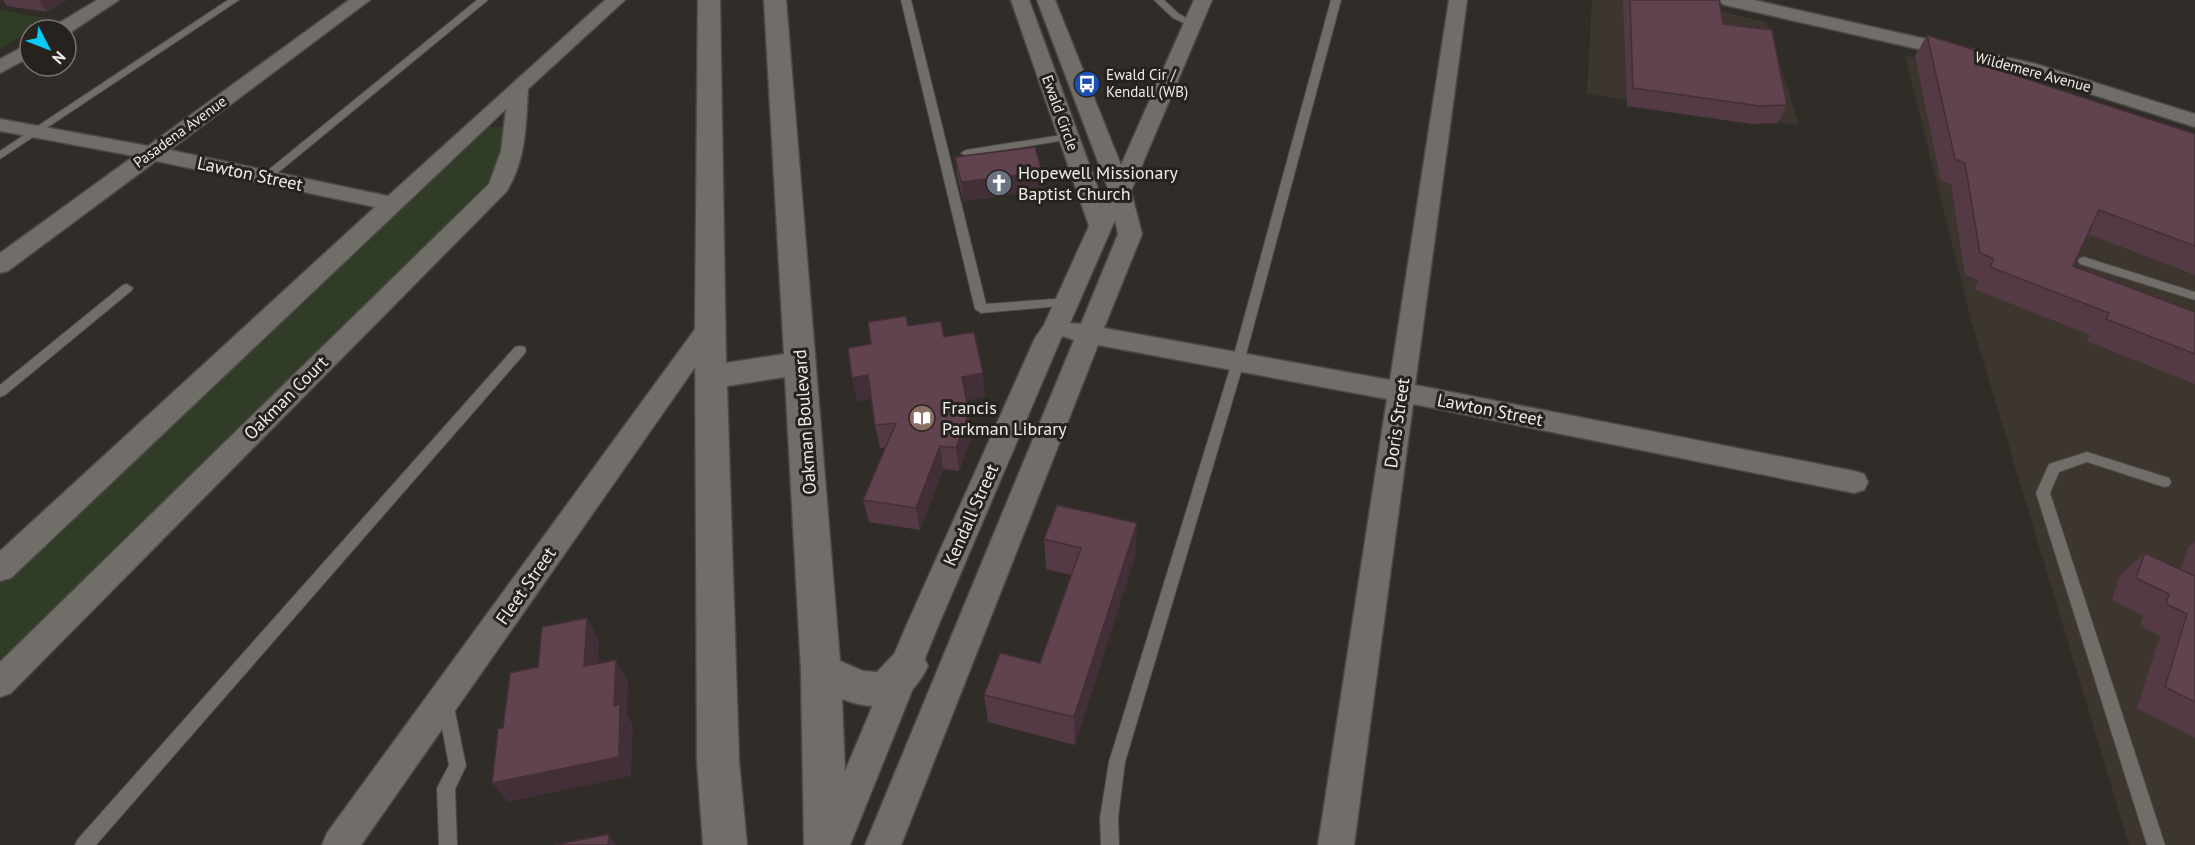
<svg xmlns="http://www.w3.org/2000/svg" width="2195" height="845" font-family="'PT Sans',sans-serif">
<style>
.built{fill:#3d362e}
.green{fill:#313c26}
.lines{fill:none;stroke-linecap:round;stroke-linejoin:round}
.service-casing{stroke:#4b4946;stroke-width:2}
.minor-casing{stroke:#4b4946;stroke-width:3}
.tertiary-casing{stroke:#4b4946;stroke-width:3}
.service{fill:#716d69;fill-rule:evenodd}
.minor{fill:#716d69;fill-rule:evenodd}
.tertiary{fill:#716d69;fill-rule:evenodd}
.wall{fill:#533a44}
.shaded-wall{fill:#432f37}
.building{fill:#60434f;stroke:#432f37;stroke-width:1.5}
.labels{text-anchor:middle;stroke-width:6;stroke-linejoin:round;paint-order:stroke}
.far-street-label{font-size:15px;fill:#eeece9;stroke:#26231f}
.far-poi-label{font-size:15px;fill:#eeece9;stroke:#26231f;text-anchor:start}
.poi-label{font-size:18px;fill:#eeece9;stroke:#26231f;text-anchor:start}
.street-label{font-size:18px;fill:#eeece9;stroke:#26231f}
</style>
<rect width="100%" height="100%" fill="#302d29"/>
<path class="built" d="M 1592,0 L 1669,0 L 1767,22 L 1799,125 L 1587,94 Z
M 1905,56 L 2013,77 L 2195,137 L 2195,845 L 2129,845 L 1971,320 Z"/>
<path class="green" d="M 0,10 L 51,19 L 0,49 Z
M 488,127 L 504,127 L 496,168 L 483,192 L 0,671 L 0,582 Z"/>
<g class="lines">
<defs>
<path id="service" d="M 228,0 L 239,0 L 0,159 L 0,151 Z
M 477,0 L 488,0 L 269,180 L 261,180 L 261,176 Z
M 901,0 L 911,0 L 986,304 L 1067,298 L 1073,302 L 1071,305 L 981,313 L 975,309 Z
M 1154,0 L 1164,0 L 1179,14 L 1198,24 L 1193,27 L 1173,18 Z
M 1331,0 L 1341,0 L 1244,362 L 1125,762 L 1118,818 L 1119,845 L 1101,845 L 1100,818 L 1109,762 L 1232,362 Z
M 1068,134 L 1073,137 L 1072,139 L 966,156 L 961,153 L 966,150 Z
M 2084,257 L 2195,292 L 2195,300 L 2080,264 L 2078,261 L 2080,258 Z
M 127,284 L 133,288 L 131,291 L 5,395 L 0,397 L 0,385 L 123,285 Z
M 520,346 L 525,347 L 526,350 L 525,353 L 96,845 L 75,845 L 78,839 L 515,347 Z
M 2087,452 L 2169,478 L 2171,482 L 2169,486 L 2164,487 L 2087,462 L 2059,472 L 2050,493 L 2165,845 L 2147,845 L 2036,493 L 2049,464 Z
M 445,695 L 451,697 L 453,702 L 466,766 L 455,789 L 457,845 L 439,845 L 437,788 L 449,765 L 437,702 L 439,697 Z"/>
<path id="minor" d="M 97,0 L 119,0 L 68,34 L 66,30 L 51,30 L 54,26 Z
M 349,0 L 370,0 L 170,150 L 388,196 L 605,0 L 625,0 L 528,89 C 526,124 526,162 506,192 L 11,693 L 0,697 L 0,662 L 489,184 L 501,151 L 506,109 L 11,578 L 0,581 L 0,551 L 375,207 L 156,161 L 8,271 L 0,273 L 0,253 L 134,156 L 0,131 L 0,119 L 148,146 Z
M 1011,0 L 1029,0 L 1103,202 L 1109,191 L 1037,0 L 1055,0 L 1121,165 L 1194,0 L 1212,0 L 1131,191 L 1142,234 L 1104,328 L 1390,380 L 1449,0 L 1467,0 L 1415,385 L 1854,471 L 1864,474 L 1868,482 L 1864,490 L 1854,493 L 1413,404 L 1354,845 L 1318,845 L 1387,399 L 1098,345 L 901,845 L 865,845 L 1074,340 L 1062,336 L 936,631 L 850,845 L 814,845 L 904,631 L 1035,338 L 1044,325 L 1089,226 ZM 1115,220 L 1118,234 L 1081,324 L 1070,323 Z
M 1720,0 L 1754,0 L 2036,64 L 2195,114 L 2195,127 L 2024,73 L 1729,6 L 1722,4 Z
M 30,43 L 30,57 L 0,73 L 0,59 Z
M 710,318 L 719,321 L 723,327 L 719,333 L 361,845 L 322,845 L 327,833 L 701,321 Z"/>
<path id="tertiary" d="M 698,0 L 720,0 L 726,363 L 784,354 L 764,0 L 786,0 L 840,661 L 863,671 L 877,672 L 894,654 L 908,649 L 922,654 L 928,666 C 909,705 881,714 842,699 L 848,845 L 804,845 L 801,671 L 785,377 L 727,386 L 739,761 L 747,845 L 703,845 L 697,761 L 695,327 Z"/>
</defs>
<use href="#service" class="service-casing"/>
<use href="#minor" class="minor-casing"/>
<use href="#tertiary" class="tertiary-casing"/>
<use href="#service" class="service"/>
<use href="#minor" class="minor"/>
<use href="#tertiary" class="tertiary"/>
</g>
<path class="wall" d="M 3,0 L 67,0 L 47,12 L 7,6 Z
M 1623,0 L 1719,0 L 1723,24 L 1787,105 L 1778,123 L 1752,124 L 1627,106 Z
M 1927,35 L 1981,64 L 2195,134 L 2195,275 L 2088,234 L 2073,266 L 2195,312 L 2195,384 L 2087,341 L 2090,335 L 1974,289 L 1978,280 L 1965,275 L 1951,184 L 1941,181 L 1915,56 Z
M 955,157 L 1043,190 L 963,201 L 957,175 Z
M 908,326 L 944,337 L 985,397 L 966,400 L 972,436 L 959,471 L 943,469 L 920,530 L 869,522 L 863,500 L 885,448 L 880,448 L 875,425 L 871,399 L 857,401 L 852,378 L 871,344 Z
M 1044,539 L 1136,553 L 1075,745 L 988,722 L 984,695 L 1040,663 L 1071,575 L 1046,569 Z
M 2195,541 L 2195,738 L 2137,708 L 2160,636 L 2140,626 L 2143,616 L 2112,600 L 2120,575 L 2145,553 L 2181,569 L 2188,548 Z"/>
<path class="shaded-wall" d="M 40,0 L 67,0 L 47,12 L 39,0 Z
M 1042,172 L 1043,190 L 963,201 L 961,182 Z
M 983,373 L 985,397 L 965,400 L 962,377 Z
M 868,375 L 873,399 L 857,401 L 852,378 Z
M 969,413 L 972,436 L 959,471 L 956,448 Z
M 940,446 L 943,469 L 920,530 L 916,508 Z
M 1137,523 L 1136,553 L 1075,745 L 1074,717 Z
M 587,618 L 599,640 L 597,687 L 584,666 Z
M 616,660 L 628,681 L 627,715 L 633,725 L 631,776 L 508,802 L 492,783 L 614,706 Z
M 609,834 L 617,845 L 608,845 Z"/>
<path class="building" d="M 1630,0 L 1719,0 L 1723,24 L 1772,30 L 1787,105 L 1760,106 L 1633,88 Z
M 1927,35 L 1987,54 L 1981,64 L 2195,134 L 2195,246 L 2099,210 L 2073,266 L 2195,312 L 2195,354 L 2106,319 L 2109,313 L 1990,267 L 1994,259 L 1980,253 L 1965,163 L 1955,159 Z
M 1035,147 L 1042,172 L 961,182 L 955,157 Z
M 906,316 L 908,326 L 941,321 L 944,337 L 974,332 L 983,373 L 962,377 L 969,413 L 956,448 L 940,446 L 916,508 L 863,500 L 896,423 L 875,425 L 868,375 L 852,378 L 848,348 L 871,344 L 868,322 Z
M 1057,505 L 1137,523 L 1074,717 L 984,695 L 1000,653 L 1040,663 L 1081,548 L 1044,539 Z
M 2145,553 L 2195,576 L 2195,702 L 2165,687 L 2187,614 L 2166,604 L 2169,594 L 2136,578 Z
M 587,618 L 584,666 L 616,660 L 614,706 L 620,704 L 619,757 L 492,783 L 498,729 L 503,728 L 510,673 L 538,667 L 542,627 Z
M 609,834 L 608,845 L 554,845 Z"/>
<defs>
<symbol id="bus-disc" viewBox="-11 -11 22 22"><circle r="9.5" fill="#1a4fb4" stroke="#26231f"/><path d="M-5-6H5V4H4V6H2V4H-2V6H-4V4H-5ZM-3.5-4V0h7V-4ZM-3.5 1.2v1.5H-2V1.2ZM2 1.2v1.5H3.5V1.2Z" fill="#fff"/></symbol>
<symbol id="church-disc" viewBox="-11 -11 22 22"><circle r="9.5" fill="#6b7280" stroke="#26231f"/><path d="M-1.2-6h2.4v3.5h3.3v2.4h-3.3V6h-2.4V-.1h-3.3v-2.4h3.3Z" fill="#fff"/></symbol>
<symbol id="library-disc" viewBox="-11 -11 22 22"><circle r="9.5" fill="#8d6e63" stroke="#26231f"/><path d="M-6-4Q-3-5.5-.7-3.5V5Q-3 3-6 4ZM6-4Q3-5.5 .7-3.5V5Q3 3 6 4Z" fill="#fff"/></symbol>
</defs>
<g fill-rule="evenodd">
<use href="#bus-disc" x="1072" y="69" width="30" height="30"/>
<use href="#church-disc" x="984" y="168" width="30" height="30"/>
<use href="#library-disc" x="907" y="403" width="30" height="30"/>
</g>
<g class="labels">
<g class="far-street-label">
<text transform="translate(2033 72) rotate(15)" y="5">Wildemere Avenue</text>
<text transform="translate(1060 113) rotate(70)" y="5">Ewald Circle</text>
<text transform="translate(180 132) rotate(-36)" y="5">Pasadena Avenue</text>
</g>
<g class="far-poi-label">
<text x="1106" y="80">Ewald Cir /<tspan x="1106" dy="17">Kendall (WB)</tspan></text>
</g>
<g class="poi-label">
<text x="1018" y="179">Hopewell Missionary<tspan x="1018" dy="21">Baptist Church</tspan></text>
<text x="942" y="414">Francis<tspan x="942" dy="21">Parkman Library</tspan></text>
</g>
<g class="street-label">
<text transform="translate(250 174) rotate(12)" y="6">Lawton Street</text>
<text transform="translate(286 398) rotate(-45)" y="6">Oakman Court</text>
<text transform="translate(1490 410) rotate(11)" y="6">Lawton Street</text>
<text transform="translate(805 422) rotate(-94)" y="6">Oakman Boulevard</text>
<text transform="translate(1397 423) rotate(-82)" y="6">Doris Street</text>
<text transform="translate(971 515) rotate(-66)" y="6">Kendall Street</text>
<text transform="translate(526 586) rotate(-55)" y="6">Fleet Street</text>
</g>
</g>
<g transform="translate(48 48) rotate(132)"><circle r="28" fill="#26231f" stroke="#767370" stroke-width="1.5"/>
<path d="M0-4.5L10 22L0 15L-10 22Z" fill="#06cbf9"/>
<text y="-9" font-size="16" font-weight="bold" text-anchor="middle" fill="#eeece9">N</text>
</g>
</svg>
